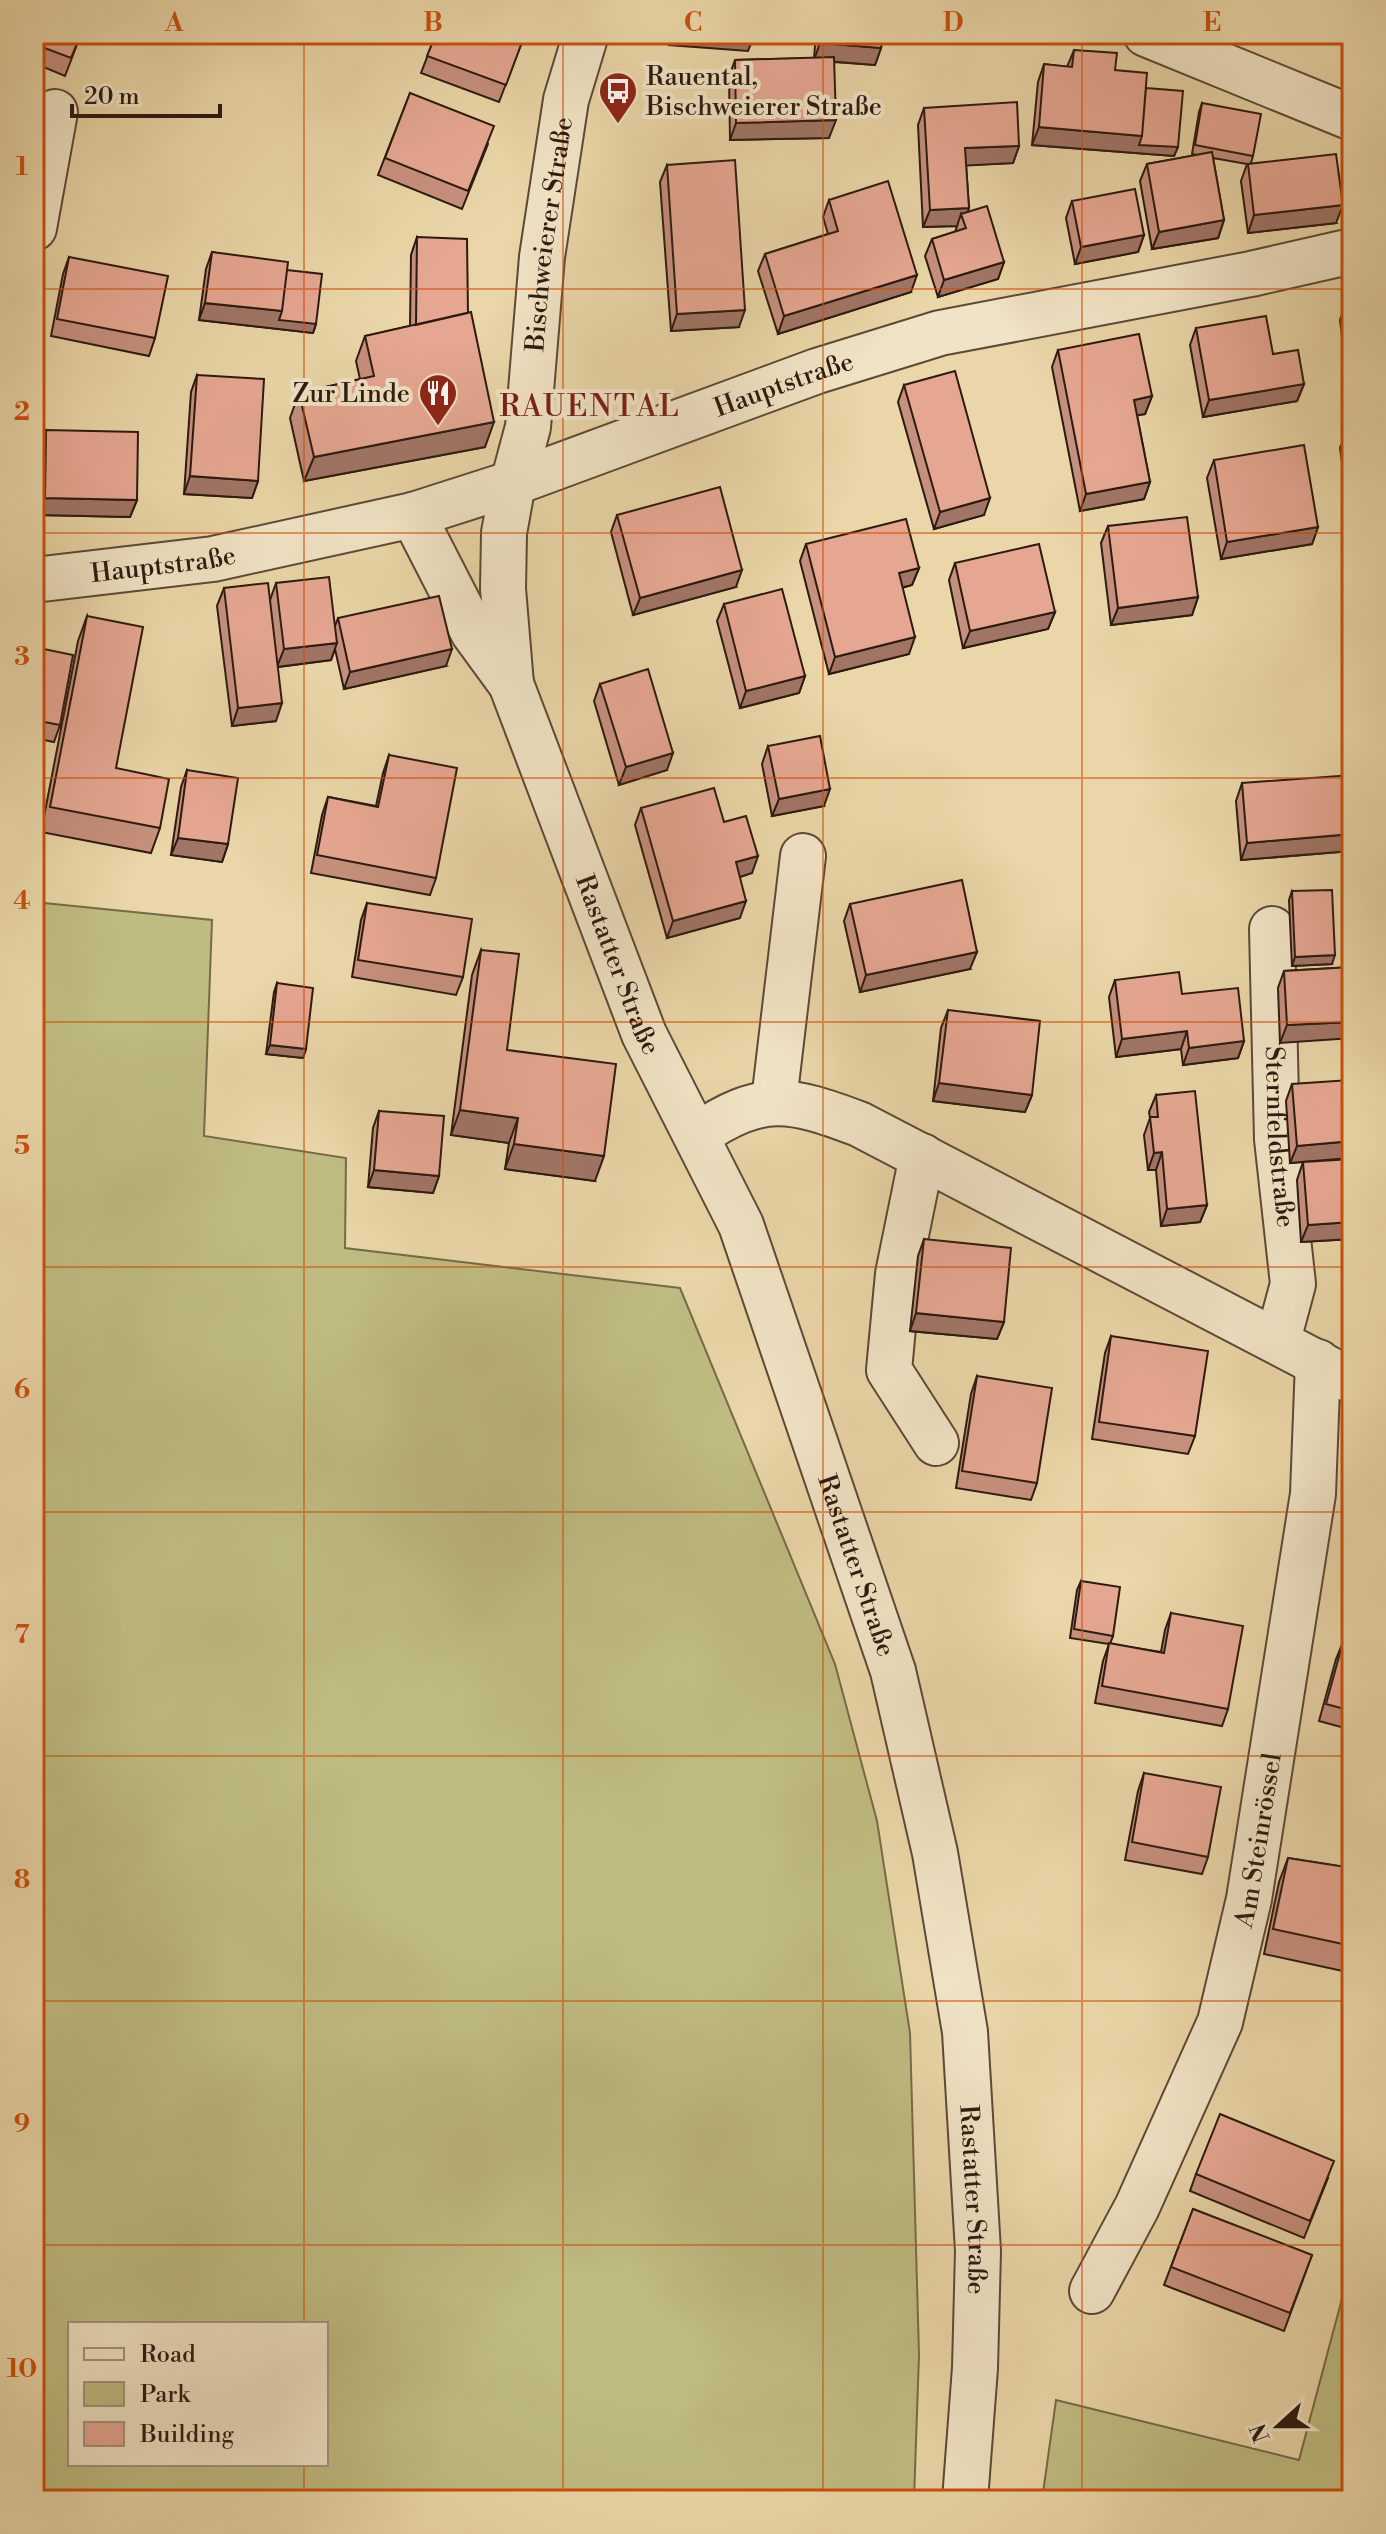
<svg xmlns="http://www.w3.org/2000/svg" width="1386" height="2534" font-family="'Libre Bodoni',serif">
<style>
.green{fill:#bfbc82;stroke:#766b49;stroke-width:2;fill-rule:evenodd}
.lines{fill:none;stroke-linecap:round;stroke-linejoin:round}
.minor-casing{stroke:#5c4936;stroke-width:48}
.minor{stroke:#f1e4c6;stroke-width:44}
.wall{fill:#c6907e;stroke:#2d1a10;stroke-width:2}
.shaded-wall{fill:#a17566;stroke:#2d1a10;stroke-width:2}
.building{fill:#e6a792;stroke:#2d1a10;stroke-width:2}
.grid{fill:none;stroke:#cc500d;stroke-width:2;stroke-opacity:0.55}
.labels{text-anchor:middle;stroke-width:8;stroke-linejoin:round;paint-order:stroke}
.poi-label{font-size:26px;fill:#2d1a10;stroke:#f1e4c6;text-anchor:start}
.street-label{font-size:26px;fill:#2d1a10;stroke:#f1e4c6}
.quarter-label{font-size:30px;letter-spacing:2px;fill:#7a1f14;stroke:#f1e4c6}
.neatline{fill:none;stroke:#cc500d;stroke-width:3}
.grid-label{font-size:26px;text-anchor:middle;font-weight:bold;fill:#cc500d}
</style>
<rect width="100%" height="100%" fill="#ead6a8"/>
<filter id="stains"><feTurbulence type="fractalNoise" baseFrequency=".0025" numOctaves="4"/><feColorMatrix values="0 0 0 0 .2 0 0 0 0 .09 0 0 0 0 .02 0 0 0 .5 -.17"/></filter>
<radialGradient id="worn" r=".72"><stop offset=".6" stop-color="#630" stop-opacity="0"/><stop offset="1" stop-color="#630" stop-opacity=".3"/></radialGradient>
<path class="green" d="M 34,902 L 212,920 L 204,1136 L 346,1158 L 345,1248 L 680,1288 L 835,1664 L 877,1821 L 910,2033 L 919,2355 L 914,2500 L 34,2500 ZM 326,2324 L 326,2464 L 70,2464 L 70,2324 Z
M 1352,2261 L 1352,2500 L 1042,2500 L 1056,2400 L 1299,2460 Z"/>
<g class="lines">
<defs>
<g id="minor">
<path d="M 1146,34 L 1352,118"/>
<path d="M 34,228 L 55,112"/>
<path id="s1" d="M 413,515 L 473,632 L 511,684 L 644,1034 L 741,1225 L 893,1671 L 935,1853 L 965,2032 L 978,2251 L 975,2368 L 965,2500"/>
<path id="s2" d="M 34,580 L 213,559 L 413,515 L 513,483 L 817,371 L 940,333 L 1251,274 L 1352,251"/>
<path id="s3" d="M 511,684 L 503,589 L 504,533 L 513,483 L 528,427 L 542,257 L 566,100 L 586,34"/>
<path id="s4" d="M 1272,929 L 1277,1139 L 1293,1284 L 1278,1340"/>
<path d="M 774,1101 L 803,856"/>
<path d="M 697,1135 C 763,1091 789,1098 859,1124 L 1352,1381"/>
<path d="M 922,1156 L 898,1274 L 889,1370 L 936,1443"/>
<path id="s5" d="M 1092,2291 L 1137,2207 L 1220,2022 L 1249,1899 L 1313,1494 L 1318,1362"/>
</g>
</defs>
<use href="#minor" class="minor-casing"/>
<use href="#minor" class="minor"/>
</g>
<path class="wall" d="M 34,34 L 81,34 L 65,76 L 34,63 Z
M 436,34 L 525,34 L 499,102 L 421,73 Z
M 816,34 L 883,34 L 881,48 L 875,65 L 834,62 L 829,138 L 730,140 L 729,77 L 735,60 L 814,58 Z
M 1074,50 L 1115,70 L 1146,88 L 1178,147 L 1174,156 L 1032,145 L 1038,82 L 1044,64 L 1067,67 Z
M 410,93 L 488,144 L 462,209 L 378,175 Z
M 1202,103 L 1253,156 L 1251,163 L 1336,223 L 1248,233 L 1241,181 L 1247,164 L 1213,158 L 1224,220 L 1218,238 L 1152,249 L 1140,181 L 1147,164 L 1197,155 L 1192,154 L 1199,112 Z
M 924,108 L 1019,146 L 1013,163 L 966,165 L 969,208 L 967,212 L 1004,262 L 998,279 L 938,297 L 925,256 L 932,239 L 955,232 L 957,226 L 923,227 L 918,125 Z
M 667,165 L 739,327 L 671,331 L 660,182 Z
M 829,200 L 911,292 L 778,334 L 758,271 L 765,254 L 828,234 L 823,217 Z
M 1072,201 L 1144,235 L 1138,252 L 1075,264 L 1066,218 Z
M 417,237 L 468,313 L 485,447 L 304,481 L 290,418 L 299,393 L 360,379 L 356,361 L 365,336 L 410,326 L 411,255 Z
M 212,252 L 287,270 L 316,324 L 313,333 L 199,320 L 206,269 Z
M 69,257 L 155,338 L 149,356 L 51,336 L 63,274 Z
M 1352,302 L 1352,394 L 1349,394 L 1340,320 L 1346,303 Z
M 1196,328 L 1273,354 L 1304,384 L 1297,401 L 1203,417 L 1190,345 Z
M 1058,350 L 1152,396 L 1145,414 L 1137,415 L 1150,482 L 1144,499 L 1080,511 L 1052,367 Z
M 197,375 L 258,481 L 252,498 L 184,494 L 191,392 Z
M 904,385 L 984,515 L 934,529 L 898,402 Z
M 46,430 L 137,500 L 130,517 L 39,515 L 40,447 Z
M 1352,430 L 1352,535 L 1340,448 L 1347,431 Z
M 1214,460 L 1318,527 L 1312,544 L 1221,559 L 1207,478 Z
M 617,515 L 736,587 L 633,615 L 611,532 Z
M 1108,526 L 1198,597 L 1192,615 L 1111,625 L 1101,543 Z
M 806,544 L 919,568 L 912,585 L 902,588 L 909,654 L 829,674 L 800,561 Z
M 955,563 L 1055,612 L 1048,629 L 963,648 L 949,580 Z
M 276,583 L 335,626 L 338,618 L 446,666 L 344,689 L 335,649 L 331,660 L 278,667 L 276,721 L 232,726 L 217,606 L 224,588 L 270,600 Z
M 724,604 L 805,676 L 799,693 L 740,708 L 717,621 Z
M 87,616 L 116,768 L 160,828 L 151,853 L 41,832 L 78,641 Z
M 34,647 L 60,725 L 54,742 L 34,738 Z
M 600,684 L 667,770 L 619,785 L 594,701 Z
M 768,746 L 824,806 L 772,816 L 762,764 Z
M 389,755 L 436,878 L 430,895 L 311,873 L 322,815 L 328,797 L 376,806 L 383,773 Z
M 187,770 L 228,844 L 222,862 L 171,855 L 181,787 Z
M 1242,783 L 1351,851 L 1241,860 L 1236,801 Z
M 641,808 L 724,822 L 752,873 L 740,877 L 740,918 L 667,938 L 635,825 Z
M 1292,891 L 1332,964 L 1292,966 L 1289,900 Z
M 367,903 L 463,977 L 456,995 L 352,977 L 361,920 Z
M 850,904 L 970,969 L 860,992 L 844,921 Z
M 481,950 L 507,1050 L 595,1181 L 505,1169 L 509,1143 L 451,1135 L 472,975 Z
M 1352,967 L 1280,1043 L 1278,988 L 1284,971 Z
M 1115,980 L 1182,994 L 1244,1041 L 1238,1058 L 1183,1065 L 1181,1049 L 1116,1057 L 1109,997 Z
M 277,983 L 306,1049 L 303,1058 L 266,1054 L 274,992 Z
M 948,1010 L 1032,1095 L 1025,1112 L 933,1101 L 941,1028 Z
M 1292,1084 L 1352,1096 L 1352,1239 L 1301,1242 L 1297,1180 L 1303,1162 L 1350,1158 L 1290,1163 L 1286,1101 Z
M 1156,1095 L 1207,1205 L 1200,1222 L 1161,1226 L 1156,1170 L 1148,1170 L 1144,1135 L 1150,1118 L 1149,1112 Z
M 379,1111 L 439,1176 L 433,1193 L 368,1187 L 373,1128 Z
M 924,1239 L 1004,1322 L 997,1339 L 910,1331 L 918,1256 Z
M 1111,1336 L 1195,1436 L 1188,1454 L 1092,1439 L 1105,1353 Z
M 977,1376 L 1037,1483 L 1031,1500 L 956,1488 L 971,1394 Z
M 1352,1445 L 1352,1467 L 1345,1463 Z
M 1081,1581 L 1113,1636 L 1110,1644 L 1161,1652 L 1165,1630 L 1171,1613 L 1228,1709 L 1222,1726 L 1095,1703 L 1103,1661 L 1109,1644 L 1070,1638 L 1077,1590 Z
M 1343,1642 L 1352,1644 L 1352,1730 L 1319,1721 L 1336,1659 Z
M 1144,1773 L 1208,1857 L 1202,1874 L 1125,1860 L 1138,1791 Z
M 1288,1858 L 1352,1868 L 1352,1973 L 1264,1954 L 1279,1882 Z
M 1196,2174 L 1328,2178 L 1304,2238 L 1190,2191 Z
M 1193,2209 L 1312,2255 L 1284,2331 L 1164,2285 Z"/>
<path class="shaded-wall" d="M 673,34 L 755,34 L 748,51 L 669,45 Z
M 820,43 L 881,48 L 875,65 L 814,60 Z
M 836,120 L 829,138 L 730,140 L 736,123 Z
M 1039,127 L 1142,136 L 1178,147 L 1174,156 L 1032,145 Z
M 1019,146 L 1013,163 L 959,166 L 965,148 Z
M 1343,205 L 1336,223 L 1248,233 L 1254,215 Z
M 969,208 L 964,222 L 961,214 L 957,226 L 923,227 L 930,210 Z
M 1224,220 L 1218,238 L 1152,249 L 1159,232 Z
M 1144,235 L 1138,252 L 1075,264 L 1081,247 Z
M 1004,262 L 998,279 L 938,297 L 944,280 Z
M 917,275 L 911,292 L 778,334 L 784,316 Z
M 205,303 L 282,311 L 316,324 L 313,333 L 199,320 Z
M 745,310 L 739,327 L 671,331 L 677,314 Z
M 1304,384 L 1297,401 L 1203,417 L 1209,400 Z
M 1152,396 L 1145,414 L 1127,417 L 1134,400 Z
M 494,422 L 485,447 L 304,481 L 314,457 Z
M 190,476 L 258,481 L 252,498 L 184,494 Z
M 1150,482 L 1144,499 L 1080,511 L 1086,494 Z
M 45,498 L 137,500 L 130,517 L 39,515 Z
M 990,498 L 984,515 L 934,529 L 940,512 Z
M 1318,527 L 1312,544 L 1221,559 L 1227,542 Z
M 919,568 L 912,585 L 892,590 L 899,573 Z
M 742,570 L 736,587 L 633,615 L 640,598 Z
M 1198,597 L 1192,615 L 1111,625 L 1118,608 Z
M 1055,612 L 1048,629 L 963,648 L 970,631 Z
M 915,637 L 909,654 L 829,674 L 835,657 Z
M 337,643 L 331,660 L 277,667 L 284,649 Z
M 452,649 L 446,666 L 344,689 L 350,672 Z
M 805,676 L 799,693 L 740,708 L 746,691 Z
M 282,703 L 276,721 L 232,726 L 238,708 Z
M 673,753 L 667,770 L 619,785 L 626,767 Z
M 830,789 L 824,806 L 772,816 L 779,799 Z
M 1352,834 L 1351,851 L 1241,860 L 1247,843 Z
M 178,838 L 228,844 L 222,862 L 171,855 Z
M 758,856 L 752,873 L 730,880 L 736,862 Z
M 746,901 L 740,918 L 667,938 L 673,921 Z
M 977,952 L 970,969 L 860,992 L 866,975 Z
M 1335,955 L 1332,964 L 1292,966 L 1295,957 Z
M 1352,1022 L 1352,1038 L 1280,1043 L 1287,1025 Z
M 1187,1031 L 1181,1049 L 1116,1057 L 1122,1039 Z
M 1244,1041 L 1238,1058 L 1183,1065 L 1189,1048 Z
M 270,1045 L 306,1049 L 303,1058 L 266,1054 Z
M 939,1083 L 1032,1095 L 1025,1112 L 933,1101 Z
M 460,1110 L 518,1118 L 509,1143 L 451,1135 Z
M 1352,1141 L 1352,1153 L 1350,1158 L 1290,1163 L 1297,1146 Z
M 514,1144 L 604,1156 L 595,1181 L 505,1169 Z
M 1162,1152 L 1156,1170 L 1148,1170 L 1154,1153 Z
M 374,1170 L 439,1176 L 433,1193 L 368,1187 Z
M 1207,1205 L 1200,1222 L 1161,1226 L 1167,1209 Z
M 1352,1222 L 1352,1239 L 1301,1242 L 1308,1225 Z
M 916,1313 L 1004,1322 L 997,1339 L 910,1331 Z"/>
<path class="building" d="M 34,34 L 81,34 L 71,58 L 34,44 Z
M 436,34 L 525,34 L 506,85 L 427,56 Z
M 821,34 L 883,34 L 881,48 L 820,43 Z
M 1074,50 L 1117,53 L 1115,70 L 1147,73 L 1142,136 L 1039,127 L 1044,64 L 1072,67 Z
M 834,57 L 836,120 L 736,123 L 735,60 Z
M 1146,88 L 1183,91 L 1178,147 L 1139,145 L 1142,136 Z
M 410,93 L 494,126 L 468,191 L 385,158 Z
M 1017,102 L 1019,146 L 965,148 L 969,208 L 930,210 L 924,108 Z
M 1202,103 L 1261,114 L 1253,156 L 1195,145 Z
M 1212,152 L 1224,220 L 1159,232 L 1147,164 Z
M 1336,154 L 1343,205 L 1254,215 L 1248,164 Z
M 735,160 L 745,310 L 677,314 L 667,165 Z
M 888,181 L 917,275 L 784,316 L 765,254 L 838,231 L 829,200 Z
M 1135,189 L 1144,235 L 1081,247 L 1072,201 Z
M 987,206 L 1004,262 L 944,280 L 932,239 L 966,228 L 961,214 Z
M 417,237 L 467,239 L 468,313 L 416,325 Z
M 212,252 L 288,262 L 282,311 L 205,303 Z
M 69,257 L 168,276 L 155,338 L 57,319 Z
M 287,270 L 322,274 L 316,324 L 279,320 L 282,311 Z
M 1352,302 L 1352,350 L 1346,303 Z
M 471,312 L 494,422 L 314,457 L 299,393 L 374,376 L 365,336 Z
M 1266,316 L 1273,354 L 1298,350 L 1304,384 L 1209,400 L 1196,328 Z
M 1139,334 L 1152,396 L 1134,400 L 1150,482 L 1086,494 L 1058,350 Z
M 955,371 L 990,498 L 940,512 L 904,385 Z
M 197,375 L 264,379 L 258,481 L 190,476 Z
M 46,430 L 138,432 L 137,500 L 45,498 Z
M 1352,430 L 1352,471 L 1347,431 Z
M 1304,445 L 1318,527 L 1227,542 L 1214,460 Z
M 720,487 L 742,570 L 640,598 L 617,515 Z
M 1187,517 L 1198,597 L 1118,608 L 1108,526 Z
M 906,519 L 919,568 L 899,573 L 915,637 L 835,657 L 806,544 Z
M 1039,544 L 1055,612 L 970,631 L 955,563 Z
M 329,577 L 337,643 L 284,649 L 276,583 Z
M 268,583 L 282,703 L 238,708 L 224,588 Z
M 782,589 L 805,676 L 746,691 L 724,604 Z
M 439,596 L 452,649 L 350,672 L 338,618 Z
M 87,616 L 143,627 L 116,768 L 169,779 L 160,828 L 50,807 Z
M 34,647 L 73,655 L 60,725 L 34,720 Z
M 648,669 L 673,753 L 626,767 L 600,684 Z
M 820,736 L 830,789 L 779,799 L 768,746 Z
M 389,755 L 457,768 L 436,878 L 317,855 L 328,797 L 378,807 Z
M 187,770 L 238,778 L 228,844 L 178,838 Z
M 1352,775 L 1352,834 L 1247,843 L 1242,783 Z
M 714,788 L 724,822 L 746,816 L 758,856 L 736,862 L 746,901 L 673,921 L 641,808 Z
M 962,880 L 977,952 L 866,975 L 850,904 Z
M 1332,890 L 1335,955 L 1295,957 L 1292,891 Z
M 367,903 L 472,919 L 463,977 L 358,960 Z
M 481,950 L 519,954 L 507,1050 L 616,1064 L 604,1156 L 514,1144 L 518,1118 L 460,1110 Z
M 1352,967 L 1352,1022 L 1287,1025 L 1284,971 Z
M 1179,972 L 1182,994 L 1238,988 L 1244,1041 L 1189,1048 L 1187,1031 L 1122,1039 L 1115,980 Z
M 277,983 L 313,988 L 306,1049 L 270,1045 Z
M 948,1010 L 1040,1021 L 1032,1095 L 939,1083 Z
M 1350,1080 L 1352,1096 L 1352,1141 L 1297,1146 L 1292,1084 Z
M 1195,1091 L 1207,1205 L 1167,1209 L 1162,1152 L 1154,1153 L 1150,1117 L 1158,1117 L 1156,1095 Z
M 379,1111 L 444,1116 L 439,1176 L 374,1170 Z
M 1352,1159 L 1352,1222 L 1308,1225 L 1303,1162 Z
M 924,1239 L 1011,1248 L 1004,1322 L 916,1313 Z
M 1111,1336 L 1208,1351 L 1195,1436 L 1099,1422 Z
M 977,1376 L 1052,1388 L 1037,1483 L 962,1471 Z
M 1081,1581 L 1120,1587 L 1113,1636 L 1074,1629 Z
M 1171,1613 L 1243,1626 L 1228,1709 L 1102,1686 L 1109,1643 L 1164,1653 Z
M 1343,1642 L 1352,1644 L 1352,1711 L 1326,1704 Z
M 1144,1773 L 1221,1787 L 1208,1857 L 1132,1842 Z
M 1288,1858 L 1352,1868 L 1352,1946 L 1273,1929 Z
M 1220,2114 L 1334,2161 L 1310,2221 L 1196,2174 Z
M 1193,2209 L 1312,2255 L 1290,2313 L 1171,2267 Z"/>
<path class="grid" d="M 304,34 L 304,2324M 563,34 L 563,2500M 823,34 L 823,2500M 1082,34 L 1082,2500M 34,289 L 1352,289M 34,533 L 1352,533M 34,778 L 1352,778M 34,1022 L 1352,1022M 34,1267 L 1352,1267M 34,1512 L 1352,1512M 34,1756 L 1352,1756M 34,2001 L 1352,2001M 34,2245 L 1352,2245M 304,2464 L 304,2500"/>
<defs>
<symbol id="bus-pin" viewBox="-11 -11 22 30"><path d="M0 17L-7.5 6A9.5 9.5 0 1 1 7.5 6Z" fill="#8f2418" stroke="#f1e4c6"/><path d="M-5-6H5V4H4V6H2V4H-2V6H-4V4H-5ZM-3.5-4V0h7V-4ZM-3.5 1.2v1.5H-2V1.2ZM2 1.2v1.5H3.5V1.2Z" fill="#fff"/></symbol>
<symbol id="restaurant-pin" viewBox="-11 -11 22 30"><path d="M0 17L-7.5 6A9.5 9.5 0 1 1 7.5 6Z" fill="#8f2418" stroke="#f1e4c6"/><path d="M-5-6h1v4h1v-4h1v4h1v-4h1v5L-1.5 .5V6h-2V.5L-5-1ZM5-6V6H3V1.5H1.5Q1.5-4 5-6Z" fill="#fff"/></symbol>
</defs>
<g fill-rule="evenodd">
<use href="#bus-pin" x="596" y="69" width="44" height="60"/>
<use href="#restaurant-pin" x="416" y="371" width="44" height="60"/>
</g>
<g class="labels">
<g class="poi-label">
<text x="646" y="85">Rauental,<tspan x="646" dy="30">Bischweierer Straße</tspan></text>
<text x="410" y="402" text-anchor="end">Zur Linde</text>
</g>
<g class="street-label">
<text dy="9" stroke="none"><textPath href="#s3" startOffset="454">Bischweierer Straße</textPath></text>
<text dy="9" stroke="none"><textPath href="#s2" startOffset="778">Hauptstraße</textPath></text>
<text dy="9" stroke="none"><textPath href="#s2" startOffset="130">Hauptstraße</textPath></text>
<text dy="9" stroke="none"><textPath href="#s1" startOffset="496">Rastatter Straße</textPath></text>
<text dy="9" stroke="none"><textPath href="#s4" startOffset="208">Sternfeldstraße</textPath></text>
<text dy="9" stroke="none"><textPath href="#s1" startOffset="1144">Rastatter Straße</textPath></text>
<text dy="9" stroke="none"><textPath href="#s5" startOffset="484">Am Steinrössel</textPath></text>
<text dy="9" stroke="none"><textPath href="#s1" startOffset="1792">Rastatter Straße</textPath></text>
</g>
<g class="quarter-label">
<text x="590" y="416">RAUENTAL</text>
</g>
</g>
<rect width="1386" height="2534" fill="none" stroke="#ead6a8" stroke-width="88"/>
<rect x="68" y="2322" width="260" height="144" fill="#f1e4c6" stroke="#a3937d" stroke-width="2"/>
<rect x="84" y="2348" width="40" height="12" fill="#f1e4c6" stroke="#a3937d" stroke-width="2"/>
<text x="140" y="2362" font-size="24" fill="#2d1a10">Road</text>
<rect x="84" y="2382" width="40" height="24" fill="#bfbc82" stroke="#a3937d" stroke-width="2"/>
<text x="140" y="2402" font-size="24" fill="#2d1a10">Park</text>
<rect x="84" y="2422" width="40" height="24" fill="#e6a792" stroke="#a3937d" stroke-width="2"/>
<text x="140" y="2442" font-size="24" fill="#2d1a10">Building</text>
<g transform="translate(1278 2426) rotate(249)" stroke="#f1e4c6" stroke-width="6" paint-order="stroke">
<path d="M0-6L14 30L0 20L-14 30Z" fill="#2d1a10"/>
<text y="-12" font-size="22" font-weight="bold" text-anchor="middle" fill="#2d1a10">N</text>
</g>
<path d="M72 104v12h148v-12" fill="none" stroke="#2d1a10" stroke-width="4"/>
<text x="84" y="104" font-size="24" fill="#2d1a10" stroke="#f1e4c6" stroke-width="6" paint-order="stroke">20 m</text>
<rect x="44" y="44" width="1298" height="2446" class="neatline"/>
<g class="grid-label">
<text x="174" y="31">A</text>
<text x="433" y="31">B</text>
<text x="693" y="31">C</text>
<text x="953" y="31">D</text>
<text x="1212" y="31">E</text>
<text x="22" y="175">1</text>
<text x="22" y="420">2</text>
<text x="22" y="665">3</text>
<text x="22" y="909">4</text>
<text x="22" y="1154">5</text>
<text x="22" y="1398">6</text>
<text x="22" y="1643">7</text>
<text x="22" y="1888">8</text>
<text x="22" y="2132">9</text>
<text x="22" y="2377">10</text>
</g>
<rect width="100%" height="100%" filter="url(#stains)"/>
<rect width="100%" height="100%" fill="url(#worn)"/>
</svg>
